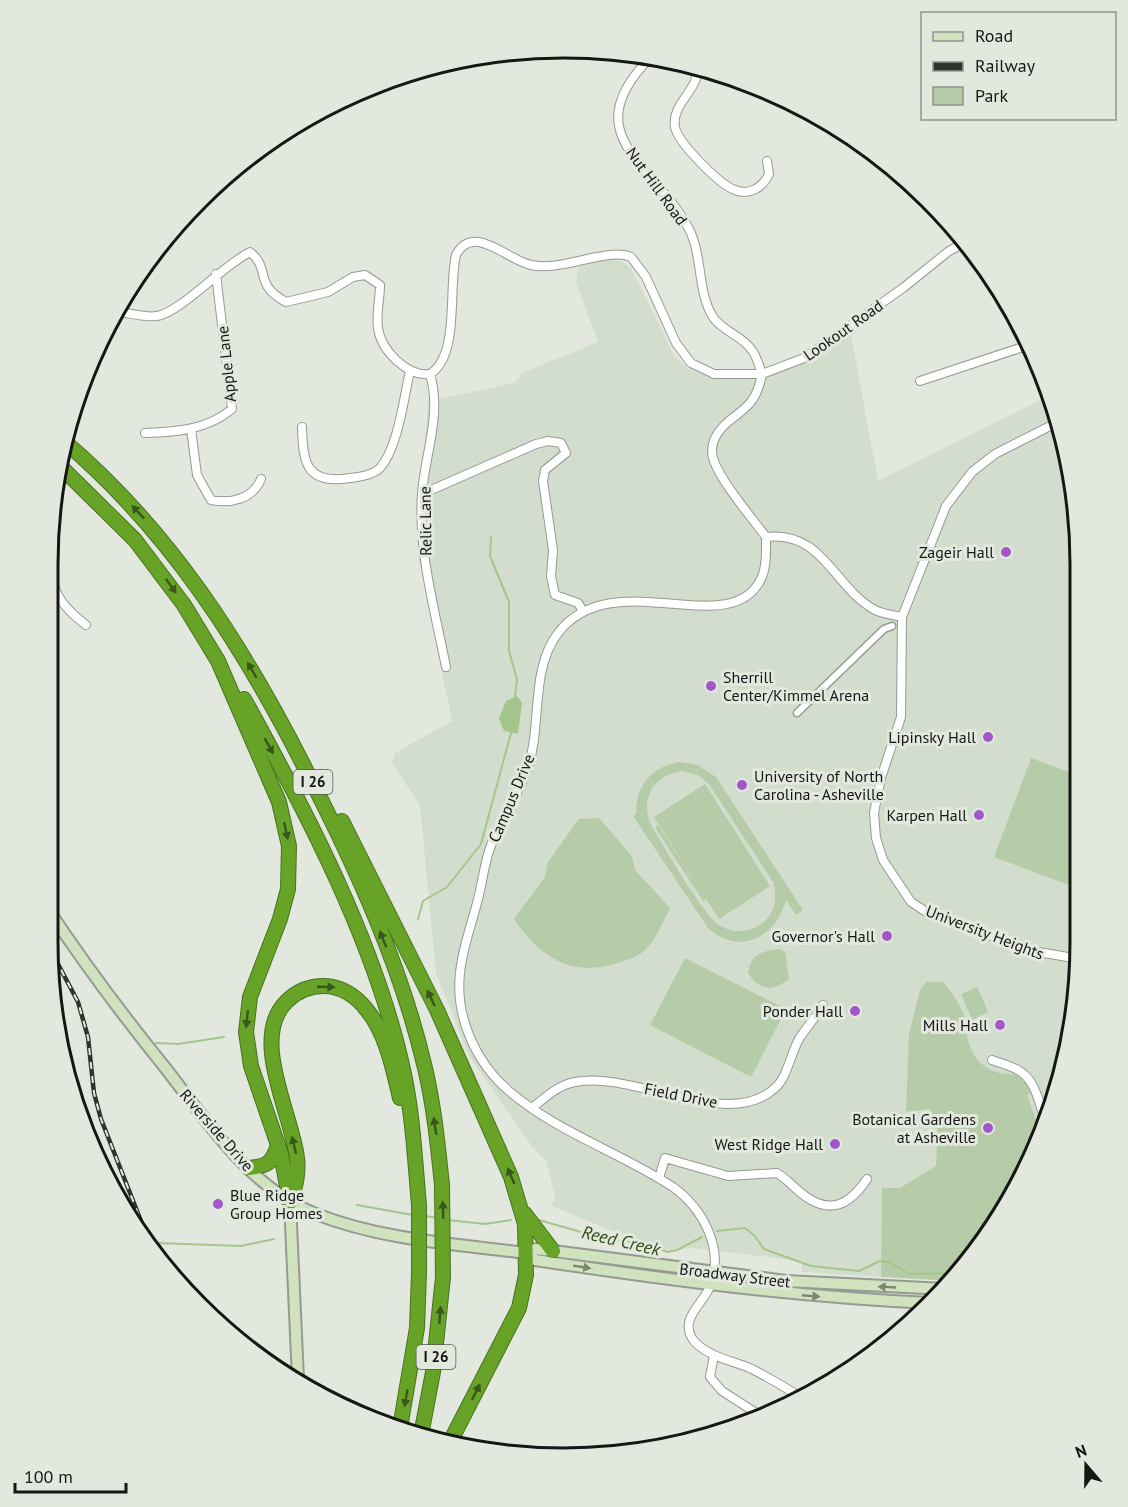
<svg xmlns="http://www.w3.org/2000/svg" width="1128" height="1507" font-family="'PT Sans',sans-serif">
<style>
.built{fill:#d3ddcd}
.green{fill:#b6cba7;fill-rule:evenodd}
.water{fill:#a4c58c}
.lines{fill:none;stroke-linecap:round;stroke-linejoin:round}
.stream{stroke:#a4c58c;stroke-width:2}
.pedestrian-casing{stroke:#959a92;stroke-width:9}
.minor-casing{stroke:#959a92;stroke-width:10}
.secondary-casing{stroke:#959a92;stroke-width:14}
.motorway-casing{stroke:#4a7220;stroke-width:16}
.pedestrian{stroke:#fff;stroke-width:6}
.minor{stroke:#fff;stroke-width:8}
.secondary{stroke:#d1e3be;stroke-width:10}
.motorway{stroke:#66a326;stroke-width:14}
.rail-casing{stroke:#30332f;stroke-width:4.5}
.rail{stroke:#e3e8df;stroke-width:2;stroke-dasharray:7;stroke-linecap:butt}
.motorway-bridge-casing{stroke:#4a7220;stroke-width:16;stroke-linecap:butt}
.motorway-bridge{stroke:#66a326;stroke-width:14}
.oneway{fill:#39561c}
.oneway2{fill:#7c8772}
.poi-dot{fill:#a257c9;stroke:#e3e8df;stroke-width:2}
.labels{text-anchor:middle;stroke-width:6;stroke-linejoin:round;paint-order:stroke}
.shield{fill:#e3e8df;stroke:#535651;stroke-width:1.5}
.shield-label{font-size:15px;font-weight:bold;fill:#151714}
.street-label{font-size:16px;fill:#151714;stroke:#e3e8df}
.poi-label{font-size:16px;fill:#151714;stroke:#e3e8df;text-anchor:end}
.water-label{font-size:18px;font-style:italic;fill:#304e13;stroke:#e3e8df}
.rim{fill:none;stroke:#151714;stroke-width:3}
</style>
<rect width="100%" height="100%" fill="#e3e8df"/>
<path class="built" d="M 610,259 L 620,260 L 631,268 L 675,357 L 689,369 L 712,377 L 738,379 L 768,375 L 808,362 L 850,329 L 878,481 L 1049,396 L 1076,496 L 1079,977 L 1053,1109 L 1011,1201 L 953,1281 L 802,1272 L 802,1261 L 692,1248 L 660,1251 L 552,1206 L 555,1196 L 546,1161 L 533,1148 L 469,1056 L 436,973 L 420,806 L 392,763 L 395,753 L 452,721 L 417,551 L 428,401 L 515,383 L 523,372 L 598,342 L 576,282 L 579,266 Z"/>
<path class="green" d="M 1031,758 L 1077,775 L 1078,860 L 1069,885 L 994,857 Z
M 680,762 L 698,765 L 716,777 L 803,910 L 796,915 L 786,900 C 776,937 740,957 708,928 L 633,816 L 636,814 C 636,785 652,766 680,762 ZM 682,771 L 698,775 L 709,784 L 773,882 C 777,896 776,910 766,920 C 753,933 734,935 719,925 C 702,913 665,848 652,827 C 639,800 653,775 682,771 Z
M 705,784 L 770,886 L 719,919 L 706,899 L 703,901 L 655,827 L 658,825 L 700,890 L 654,817 Z
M 599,818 L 631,855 L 636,871 L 670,908 C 663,922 655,941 644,951 C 637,957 627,960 618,963 C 571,978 540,957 514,919 L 545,877 L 548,862 L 579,819 Z
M 779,949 L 785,952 L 789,979 C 772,992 760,991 748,973 C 751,953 761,952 779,949 Z
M 685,958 L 786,1009 L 751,1077 L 650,1025 Z
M 926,982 L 943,982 C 951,992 961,1005 965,1018 C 967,1023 966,1030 967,1036 C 972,1062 990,1076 1016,1074 L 1023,1077 L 1031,1093 L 1027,1095 L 1041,1134 L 1011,1201 L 953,1281 L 881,1277 L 882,1188 L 900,1188 L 936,1166 L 938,1121 L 929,1109 L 906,1112 L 909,1034 L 920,990 Z
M 977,987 L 988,1012 L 972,1020 L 961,994 Z"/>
<path class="water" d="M 517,696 L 522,703 L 518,734 L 504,731 L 499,718 L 506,701 Z"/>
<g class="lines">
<path class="stream" d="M 491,537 L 490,556 L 509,602 L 509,651 L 517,679 L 515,697
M 418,919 L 423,901 L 447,887 L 481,844 L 511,733
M 156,1043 L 178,1044 L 224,1037
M 357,1205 L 413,1215
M 425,1216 L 437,1218
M 448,1220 L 485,1224 L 511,1220
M 539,1220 L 602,1238 L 648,1244 L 667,1252 L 677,1250 L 702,1237
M 717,1231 L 745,1228 L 754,1235 L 764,1249 L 811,1266 L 859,1271 L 880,1261 L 889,1262 L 909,1274 L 959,1273
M 156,1243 L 241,1246 L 274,1239"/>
<defs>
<path id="pedestrian" d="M 797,713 L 884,629 L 892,626"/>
<path id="minor" d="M 651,57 C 572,135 656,165 689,229 C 703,256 697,292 713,317 C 722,331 741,335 751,349 C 757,356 759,366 762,374
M 698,68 C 698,91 671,104 675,127 C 678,143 720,185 735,190 C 750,196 763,187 769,174 L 767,161
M 119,312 C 130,313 146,318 157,316 C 181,312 222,266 250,252 C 272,270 252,283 286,302 L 328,292 L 353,277 L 365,275 L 380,285 C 380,299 376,313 378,328 C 381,350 407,377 430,374 C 460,356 448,287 456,255 C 473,222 507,260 531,265 C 562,272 607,247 631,257 L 646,277 L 676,343 L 691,363 L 714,374 L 762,374 L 804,358 L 903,288 L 949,251 L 966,242
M 430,374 C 442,414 425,454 422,493 C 418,552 435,611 446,667
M 762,374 C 757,400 749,406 729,421 C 717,431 708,445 714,461 C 722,483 752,518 766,537
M 920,381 L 1029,345
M 1056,423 L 995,454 L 972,472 L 946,506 L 902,617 L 901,717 L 881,778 L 874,813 L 876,838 L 883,860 L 911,902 L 928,913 L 1033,951 L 1079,959
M 302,427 C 303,463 306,485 350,478 C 360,477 373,475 380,468 C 398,448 404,397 410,371
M 191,429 L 197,475 L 211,500 C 231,504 253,499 261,479
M 145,433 C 176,432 207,430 232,409 L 216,274
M 422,494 L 536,444 L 548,441 L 561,443 L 566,453 L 545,470 L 543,481 L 553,550 L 551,576 L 555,595 L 578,603 L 583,611
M 49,569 C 55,597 64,608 86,625
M 992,1060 C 1000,1063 1008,1065 1016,1069 C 1036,1078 1039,1104 1046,1123
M 532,1108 C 546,1097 558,1085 575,1082 C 633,1070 728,1132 775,1088 C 787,1078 791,1053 799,1039 C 806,1028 816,1017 823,1005
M 659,1178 L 665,1158 L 728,1176 L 777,1173 C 789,1180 798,1193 811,1200 C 836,1214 854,1199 867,1179
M 714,1355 L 710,1377 L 722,1391 L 764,1418
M 800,1397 C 785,1387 769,1378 752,1369 C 734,1361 708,1357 694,1341 C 677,1319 705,1303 711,1284 C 724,1247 702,1208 673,1187 C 621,1153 557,1132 509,1091 C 476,1063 455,1017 460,973 C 462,950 471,926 477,903 C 482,885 484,865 490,848 C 499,823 515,800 525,775 C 544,730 528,673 558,633 C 613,562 730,643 761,579 C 767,566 766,551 766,537 C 823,530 834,588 875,610 C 883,614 894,615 902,617"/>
<path id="secondary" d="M 48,909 C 85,965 125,1018 167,1070 C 208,1123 251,1189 316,1214 C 382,1240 456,1244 526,1253 L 535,1260 C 667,1280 798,1297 931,1303
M 290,1202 L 298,1379
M 526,1253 L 536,1249 L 553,1251 L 786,1281 L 945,1289"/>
<path id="motorway" d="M 64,441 C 171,532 243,646 306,770 C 355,865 401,965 425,1068 C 434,1106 438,1146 442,1185
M 60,466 L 135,540 L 184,605 L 218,661 L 279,802 L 289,846 L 288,889 L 280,919 L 250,997 L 246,1032 L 251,1066 L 281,1154 L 290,1202
M 244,699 C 307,813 377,946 404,1074 C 413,1117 415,1161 419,1205
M 342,821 L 437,1010 L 511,1177 L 525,1224 L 526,1275 L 519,1308 L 449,1444
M 249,1168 C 268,1166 272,1163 278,1145
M 290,1202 C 296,1187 299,1174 297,1158 C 292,1114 249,1037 287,1001 C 297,991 310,986 324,986 C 341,986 356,996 366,1009 C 386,1032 393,1069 400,1098
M 525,1214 L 553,1251
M 400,1428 L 417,1328 L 419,1273
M 421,1435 L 433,1372 L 443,1277"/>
</defs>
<use href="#pedestrian" class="pedestrian-casing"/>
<use href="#minor" class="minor-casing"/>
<use href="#secondary" class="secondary-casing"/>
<use href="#motorway" class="motorway-casing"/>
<use href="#pedestrian" class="pedestrian"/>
<use href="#minor" class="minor"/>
<use href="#secondary" class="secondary"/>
<use href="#motorway" class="motorway"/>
<defs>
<path id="rail" d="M 48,945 L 78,1002 L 88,1037 L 94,1093 L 101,1119 L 150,1244"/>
</defs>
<use href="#rail" class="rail-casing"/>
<use href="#rail" class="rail"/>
<defs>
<path id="motorway-bridge" d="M 442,1185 L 443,1277
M 419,1205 L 419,1273"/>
</defs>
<use href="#motorway-bridge" class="motorway-bridge-casing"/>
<use href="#motorway-bridge" class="motorway-bridge"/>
</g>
<defs><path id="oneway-solid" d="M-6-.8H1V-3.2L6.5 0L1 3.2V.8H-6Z" transform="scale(1.5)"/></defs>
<g class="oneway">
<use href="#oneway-solid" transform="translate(138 512) rotate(-133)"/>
<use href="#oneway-solid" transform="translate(171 586) rotate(54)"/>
<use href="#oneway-solid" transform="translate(252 670) rotate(-120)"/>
<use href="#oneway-solid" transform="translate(269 746) rotate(61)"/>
<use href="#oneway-solid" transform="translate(286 831) rotate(78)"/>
<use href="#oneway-solid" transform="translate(383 939) rotate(-112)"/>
<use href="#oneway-solid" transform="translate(326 987) rotate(2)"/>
<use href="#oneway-solid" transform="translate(431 998) rotate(-115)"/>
<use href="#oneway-solid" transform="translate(247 1019) rotate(96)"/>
<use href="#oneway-solid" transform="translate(435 1126) rotate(-99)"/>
<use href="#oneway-solid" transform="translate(294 1145) rotate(-103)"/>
<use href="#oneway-solid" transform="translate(511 1176) rotate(-113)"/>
<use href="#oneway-solid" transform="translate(443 1210) rotate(-92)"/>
<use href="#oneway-solid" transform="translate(440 1315) rotate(-86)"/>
<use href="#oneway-solid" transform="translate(476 1392) rotate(-63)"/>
<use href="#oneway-solid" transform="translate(406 1398) rotate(100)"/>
</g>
<g class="oneway2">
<use href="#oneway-solid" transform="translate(582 1267) rotate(9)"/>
<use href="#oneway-solid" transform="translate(887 1287) rotate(-177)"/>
<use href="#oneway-solid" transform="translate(811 1296) rotate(5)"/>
</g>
<g class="poi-dot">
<circle cx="1006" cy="552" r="6"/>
<circle cx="711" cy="686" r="6"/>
<circle cx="988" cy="737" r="6"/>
<circle cx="742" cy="785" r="6"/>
<circle cx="979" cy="815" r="6"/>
<circle cx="887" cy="936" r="6"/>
<circle cx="855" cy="1011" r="6"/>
<circle cx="1000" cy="1025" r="6"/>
<circle cx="988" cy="1128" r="6"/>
<circle cx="835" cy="1144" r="6"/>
<circle cx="218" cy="1204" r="6"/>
</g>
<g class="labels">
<g class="shield">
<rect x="293.5" y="770" width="39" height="24" rx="4.5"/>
<rect x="416.5" y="1345" width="39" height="24" rx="4.5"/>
</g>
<g class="shield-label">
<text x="313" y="787">I 26</text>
<text x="436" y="1362">I 26</text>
</g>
<g class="street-label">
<text transform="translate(657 186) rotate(54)" y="6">Nut Hill Road</text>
<text transform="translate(843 330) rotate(-35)" y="6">Lookout Road</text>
<text transform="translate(226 364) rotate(-96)" y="6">Apple Lane</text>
<text transform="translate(425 521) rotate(-91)" y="6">Relic Lane</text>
<text transform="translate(511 798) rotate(-67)" y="6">Campus Drive</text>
<text transform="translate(985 932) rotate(21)" y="6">University Heights</text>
<text transform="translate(681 1095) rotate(11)" y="6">Field Drive</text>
<text transform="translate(217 1130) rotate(49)" y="6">Riverside Drive</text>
<text transform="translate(735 1275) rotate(7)" y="6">Broadway Street</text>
</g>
<g class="poi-label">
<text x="994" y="558">Zageir Hall</text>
<text x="723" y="683" text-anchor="start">Sherrill<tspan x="723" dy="18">Center/Kimmel Arena</tspan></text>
<text x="976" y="743">Lipinsky Hall</text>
<text x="754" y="782" text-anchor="start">University of North<tspan x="754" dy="18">Carolina - Asheville</tspan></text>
<text x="967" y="821">Karpen Hall</text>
<text x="875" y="942">Governor's Hall</text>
<text x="843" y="1017">Ponder Hall</text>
<text x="988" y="1031">Mills Hall</text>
<text x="976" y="1125">Botanical Gardens<tspan x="976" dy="18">at Asheville</tspan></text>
<text x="823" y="1150">West Ridge Hall</text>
<text x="230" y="1201" text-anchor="start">Blue Ridge<tspan x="230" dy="18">Group Homes</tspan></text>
</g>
<g class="water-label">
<text transform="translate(621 1241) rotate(13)" y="6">Reed Creek</text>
</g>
</g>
<path d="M0 0H1128V1507H0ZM564 58H564A506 506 0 0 1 1070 564V942A506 506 0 0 1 564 1448H564A506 506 0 0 1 58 942V564A506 506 0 0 1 564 58Z" fill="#e3e8df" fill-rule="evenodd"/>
<path class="rim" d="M564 58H564A506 506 0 0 1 1070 564V942A506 506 0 0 1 564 1448H564A506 506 0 0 1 58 942V564A506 506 0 0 1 564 58Z"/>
<rect x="921" y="12" width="195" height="108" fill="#e3e8df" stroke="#91948e" stroke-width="1.5"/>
<rect x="933" y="32" width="30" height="9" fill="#d1e3be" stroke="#91948e" stroke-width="1.5"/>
<text x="975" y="42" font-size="18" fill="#151714">Road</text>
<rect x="933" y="62" width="30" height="9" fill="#30332f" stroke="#91948e" stroke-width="1.5"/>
<text x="975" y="72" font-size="18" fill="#151714">Railway</text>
<rect x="933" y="87" width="30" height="18" fill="#b6cba7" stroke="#91948e" stroke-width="1.5"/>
<text x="975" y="102" font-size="18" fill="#151714">Park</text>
<g transform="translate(1086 1465) rotate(340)" stroke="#e3e8df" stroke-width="4.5" paint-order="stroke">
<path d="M0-4.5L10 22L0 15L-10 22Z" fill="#151714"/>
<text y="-9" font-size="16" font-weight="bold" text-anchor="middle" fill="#151714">N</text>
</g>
<path d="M15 1483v9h111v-9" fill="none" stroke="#151714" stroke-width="3"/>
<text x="24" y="1483" font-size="18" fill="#151714" stroke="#e3e8df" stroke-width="4.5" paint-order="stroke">100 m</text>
</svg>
